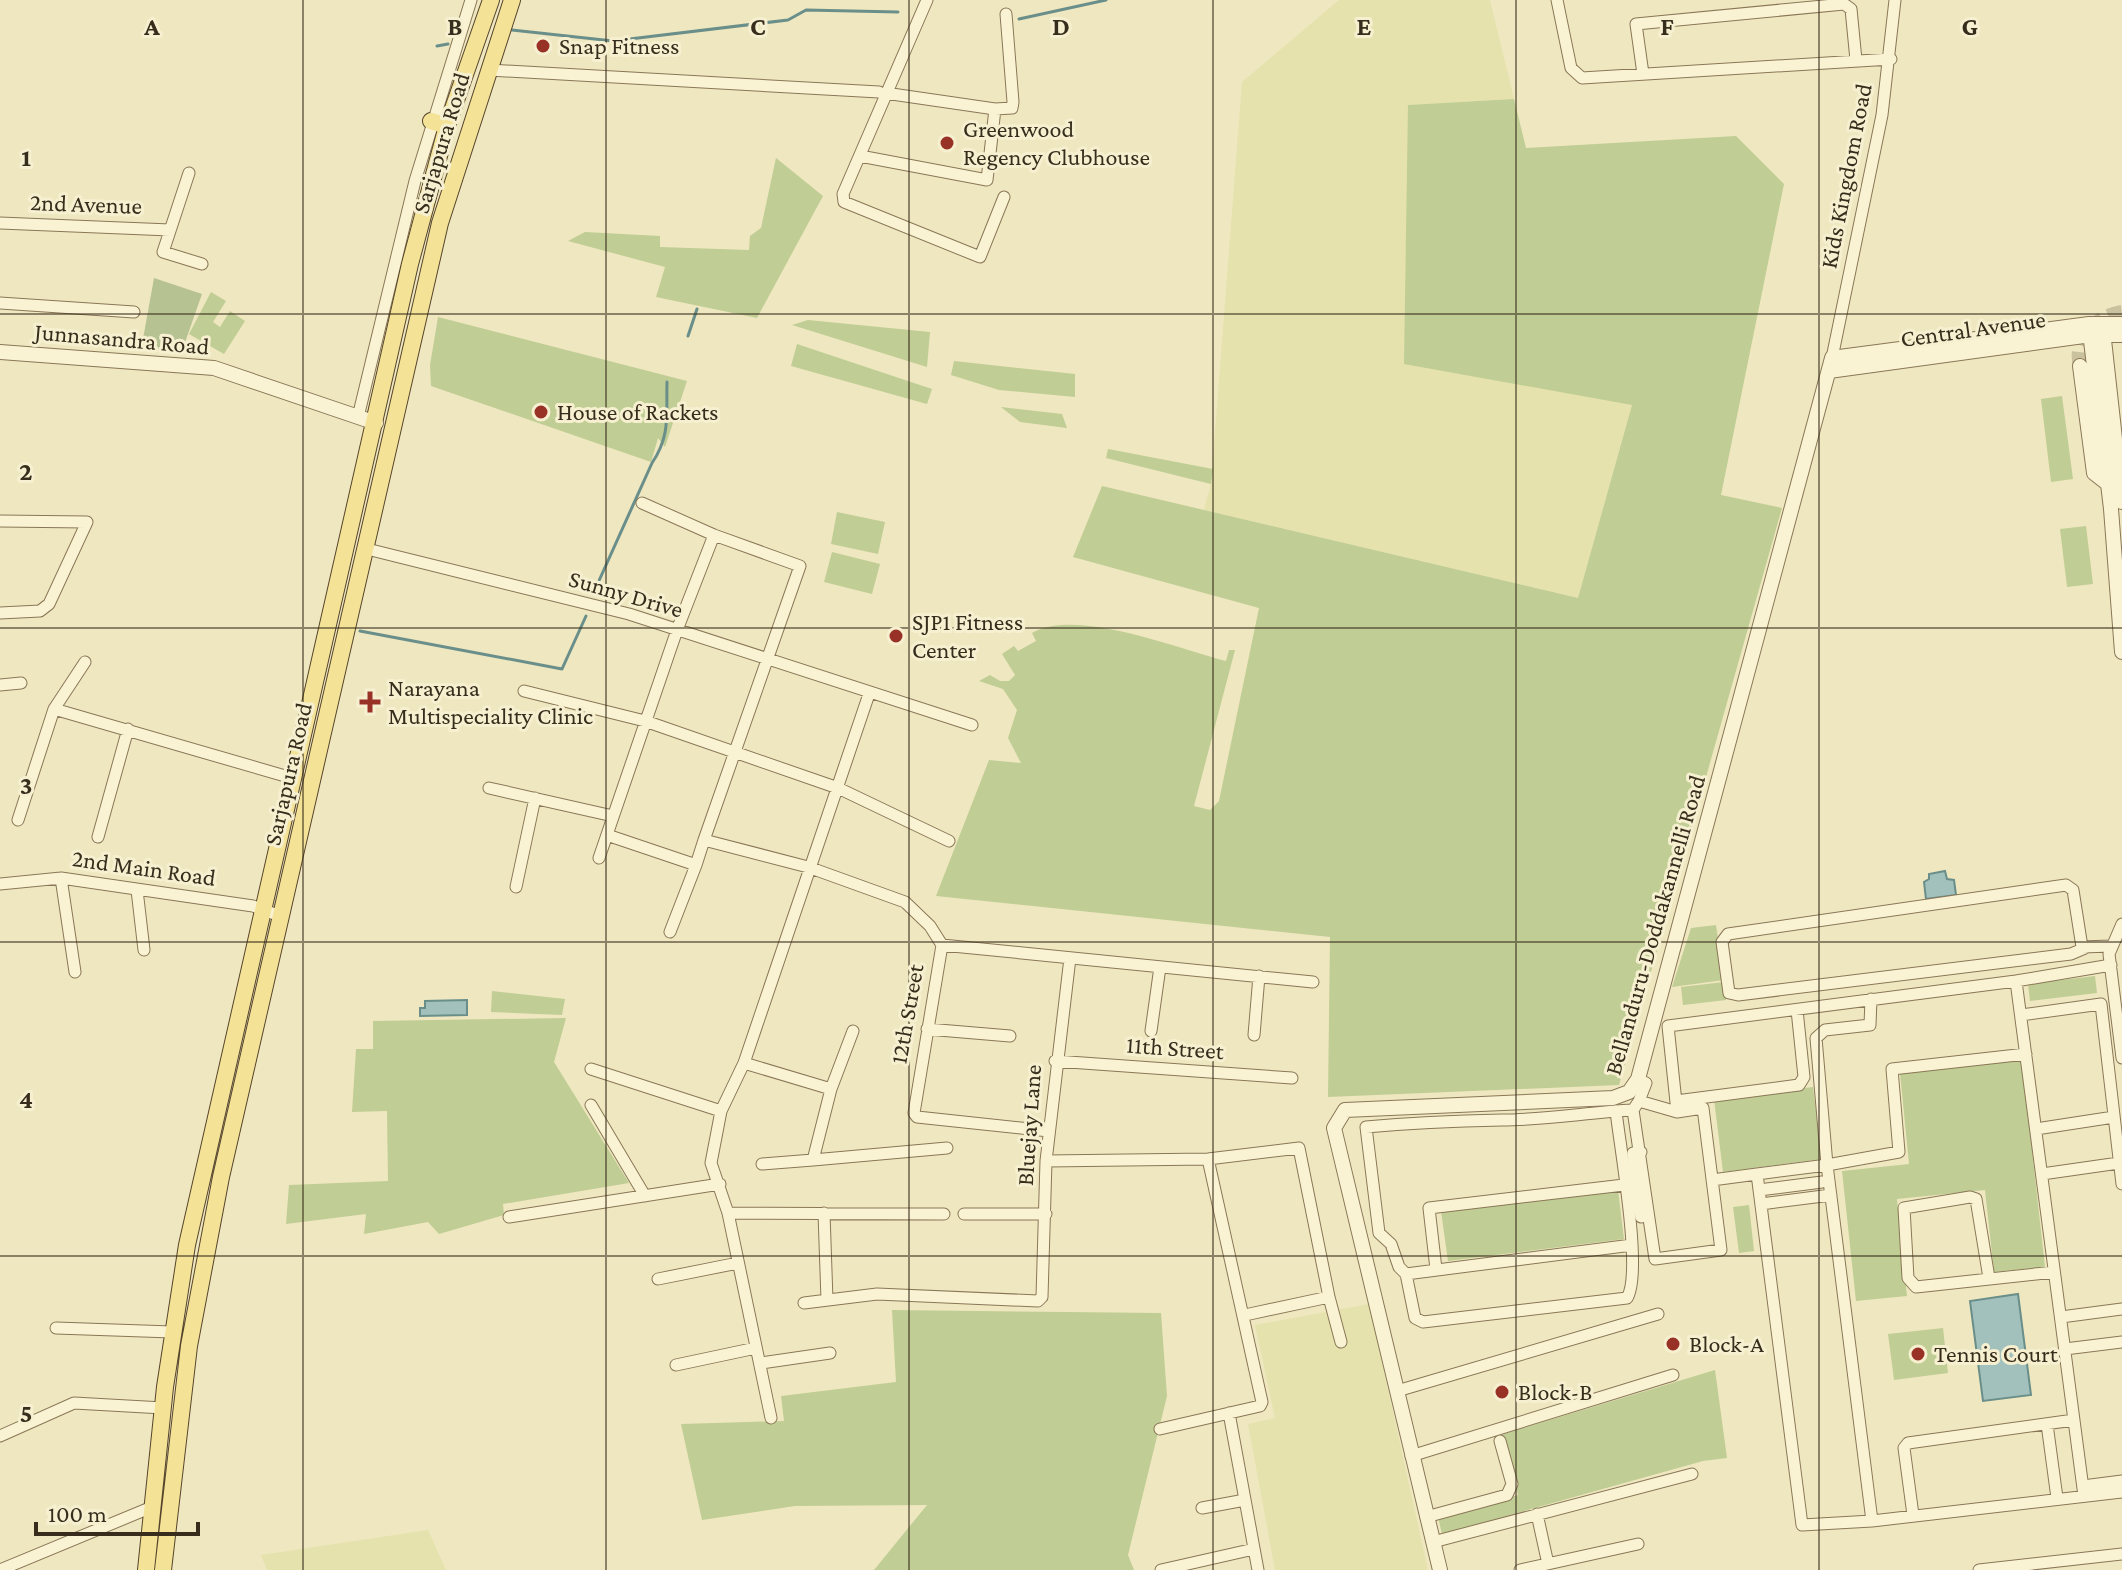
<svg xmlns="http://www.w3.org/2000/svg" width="2122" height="1570" font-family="'Crimson Pro',serif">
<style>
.farmland{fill:#e5e2ad}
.green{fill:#c0cd94}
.cemetery{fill:#b7c293}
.water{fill:#a3c1bc;stroke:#6a8f8a;stroke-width:2}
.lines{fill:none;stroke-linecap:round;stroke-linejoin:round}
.stream{stroke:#6a8f8a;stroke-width:3}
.tertiary-tunnel{stroke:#cac29f;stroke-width:14;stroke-dasharray:14 7;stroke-linecap:butt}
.minor-casing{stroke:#897757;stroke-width:13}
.tertiary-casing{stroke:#897757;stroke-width:16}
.primary-casing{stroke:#56452c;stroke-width:18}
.minor{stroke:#faf3d3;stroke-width:11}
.tertiary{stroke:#faf3d3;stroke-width:14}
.primary{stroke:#f4e296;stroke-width:16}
.grid{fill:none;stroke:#382d1c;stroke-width:2;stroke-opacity:0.55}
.poi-dot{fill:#993226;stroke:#f6f0d0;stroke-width:3}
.labels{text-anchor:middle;stroke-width:6;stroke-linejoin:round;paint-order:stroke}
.poi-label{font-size:24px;fill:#382d1c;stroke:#f6f0d0;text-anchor:start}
.street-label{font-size:24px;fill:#382d1c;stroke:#f6f0d0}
.grid-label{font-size:26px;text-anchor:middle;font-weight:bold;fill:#382d1c;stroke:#f6f0d0;stroke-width:6;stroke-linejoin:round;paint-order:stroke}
</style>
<rect width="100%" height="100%" fill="#efe7c0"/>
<path class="farmland" d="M 1339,0 L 1490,0 L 1514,99 L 1408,105 L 1632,405 L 1578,598 L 1204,510 L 1211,484 L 1242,82 Z
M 1369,1304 L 1428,1570 L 1275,1570 L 1248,1424 L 1275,1418 L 1255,1325 Z
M 428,1530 L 446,1570 L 267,1570 L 261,1555 Z"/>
<path class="green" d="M 1514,99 L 1526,148 L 1736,136 L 1784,184 L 1721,495 L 1782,508 L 1619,1085 L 1328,1097 L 1330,937 L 936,896 L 989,760 L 1021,763 L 1008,738 L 1017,710 L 1003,689 L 979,681 L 990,675 L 1000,681 L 1009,681 L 1015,675 L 1002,654 L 1014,646 L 1018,651 L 1036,641 L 1032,633 C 1075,607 1179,649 1226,661 L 1229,650 L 1235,650 L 1194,806 L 1210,810 L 1219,801 L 1259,608 L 1073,557 L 1102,486 L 1578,598 L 1632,405 L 1404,364 L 1408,105 Z
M 776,158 L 823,196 L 757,318 L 656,297 L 665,267 L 568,241 L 585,232 L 660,236 L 660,247 L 749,250 L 750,236 L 761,228 Z
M 211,292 L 226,301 L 213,322 L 220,327 L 230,311 L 245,321 L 224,354 L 189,334 Z
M 438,317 L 687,381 L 665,447 L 658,438 L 651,462 L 431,386 L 430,365 Z
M 808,320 L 930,332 L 927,367 L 792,325 Z
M 797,344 L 932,389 L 927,404 L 791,366 Z
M 954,361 L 1075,374 L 1075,397 L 999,390 L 951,375 Z
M 2062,396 L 2073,479 L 2051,482 L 2041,399 Z
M 1001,407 L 1062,414 L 1067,428 L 1020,422 Z
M 1108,449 L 1213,469 L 1211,484 L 1106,458 Z
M 837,512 L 885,522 L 878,554 L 831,544 Z
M 2086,526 L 2093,584 L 2067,587 L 2060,529 Z
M 832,552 L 880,564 L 872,594 L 824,582 Z
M 1716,925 L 1724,980 L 1672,987 L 1691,928 Z
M 2095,976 L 2097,993 L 2030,1001 L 2028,984 Z
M 1724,982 L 1726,1000 L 1683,1005 L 1681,987 Z
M 492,991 L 565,999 L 562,1015 L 491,1012 Z
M 566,1018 L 554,1062 L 629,1183 L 503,1204 L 504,1215 L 439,1234 L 428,1222 L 364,1234 L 366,1214 L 286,1224 L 289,1185 L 388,1181 L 387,1111 L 352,1112 L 356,1049 L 373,1049 L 373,1021 Z
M 2022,1060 L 2045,1267 L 1994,1272 L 1985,1190 L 1897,1199 L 1907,1296 L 1856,1301 L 1842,1171 L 1909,1164 L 1900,1073 Z
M 1813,1087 L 1822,1159 L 1723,1172 L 1714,1099 Z
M 1618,1190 L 1624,1239 L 1448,1261 L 1441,1211 Z
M 1749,1205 L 1754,1251 L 1739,1253 L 1733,1207 Z
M 892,1310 L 1161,1313 L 1167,1396 L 1128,1555 L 1134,1570 L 874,1570 L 927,1505 L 795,1506 L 702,1520 L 681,1424 L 784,1421 L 781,1396 L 896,1382 Z
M 1943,1328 L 1948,1373 L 1894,1380 L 1888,1334 Z
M 1715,1370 L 1727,1458 L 1703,1461 L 1442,1534 L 1438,1517 L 1518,1495 L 1503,1434 Z"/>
<path class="cemetery" d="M 154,278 L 202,294 L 182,351 L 141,350 Z"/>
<path class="water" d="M 1945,871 L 1947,879 L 1954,880 L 1956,895 L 1926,899 L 1924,882 L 1929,879 L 1929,874 Z
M 467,1000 L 467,1015 L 420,1016 L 420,1008 L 425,1008 L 425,1001 Z
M 2018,1294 L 2031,1395 L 1983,1401 L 1970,1301 Z"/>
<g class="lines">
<path class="stream" d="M 1019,19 L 1106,0
M 512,30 L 613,41 L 788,20 L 806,10 L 898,12
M 437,46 L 448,44
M 688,336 L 697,309
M 593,594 L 652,463 C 671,435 666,414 667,382
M 360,631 L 562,669 L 586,616"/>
<path class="tertiary-tunnel" d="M 2080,366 C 2073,339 2095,316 2122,312"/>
<defs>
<path id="minor" d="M 927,0 L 843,194 L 844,202 L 980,257 L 1004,197
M 1557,0 L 1571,68 L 1582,78 L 1891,59
M 489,70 L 879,92
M 1643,74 L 1636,24 L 1844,4 L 1851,9 L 1856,60
M 995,109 L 1012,108 L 1013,102 L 1006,14
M 860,156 L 987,180 L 995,109 L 885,93
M 189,173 L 163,252 L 202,264
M 0,223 L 170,230
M 0,303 L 134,312
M 1832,358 L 1882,115 L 1895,0
M 358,417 L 415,181 L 471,0
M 642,503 L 714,535 L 800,566 L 704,840
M 0,521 L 87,522 L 49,604 L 40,611 L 0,613
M 367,549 L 629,614 L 972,725
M 0,685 L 21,683
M 524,691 L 645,721 L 838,788 L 949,841
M 54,709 L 292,778
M 489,788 L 613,816
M 18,820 L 54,709 L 85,662
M 607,835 L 696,865 L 704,840 L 808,867 L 905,902 L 930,926 L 942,945 L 914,1113 L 917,1117 L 1049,1131
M 98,837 L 128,729
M 599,858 L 677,630 L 714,535
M 61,878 L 75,972
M 0,884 L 61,878 L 253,906 L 280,916
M 516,887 L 535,798
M 137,890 L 144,950
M 2122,924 L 2109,954 L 2122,1058
M 670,932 L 696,865
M 942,945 L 1313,982
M 2085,948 L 2071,954 L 1738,995 L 1729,993 L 1722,942 L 1728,934 L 2066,885 L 2073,890 L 2082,947 L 2111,946
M 2016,981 L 2084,1496
M 1871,999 L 1870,1025 L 1825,1030 L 1816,1038 L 1827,1165 L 1757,1174 L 1802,1525 L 1872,1521 L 2122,1492
M 2021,1015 L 2101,1004 L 2122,1184
M 927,1029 L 1010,1036
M 1151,1031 L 1160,967
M 1254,1035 L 1259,976
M 1055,1061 L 1292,1078
M 744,1063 L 831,1089 L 853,1031
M 591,1069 L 721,1111
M 1638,1079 L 1646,1083 L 1639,1101
M 831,1089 L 813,1160 L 947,1148
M 1676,1101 L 1799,1085 L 1804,1077 L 1797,1010
M 591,1105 L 645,1196
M 1616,1111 C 1620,1148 1643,1273 1627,1298 L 1423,1322 L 1415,1318 L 1406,1274 L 1399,1267 L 1391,1244 L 1379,1233 L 1366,1127 C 1411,1123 1457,1121 1502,1120 C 1546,1120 1590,1112 1633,1110 L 1639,1101 L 1677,1112 L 1703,1108 L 1721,1250 L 1655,1259 L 1633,1110
M 1677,1112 L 1668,1026 L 2016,981 L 2111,965
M 2036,1129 L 2114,1117
M 1046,1161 L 1208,1159 L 1299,1148 L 1329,1297 L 1245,1315
M 762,1164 L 813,1160
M 2042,1174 L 2119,1163
M 1712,1180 L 1757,1174
M 1759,1190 L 1822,1182
M 1761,1204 L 1831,1195
M 728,1213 L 944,1214
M 824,1213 L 827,1300
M 964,1214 L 1046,1214
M 509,1217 L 720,1184
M 1641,1217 L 1633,1153 L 1641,1152
M 1436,1269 L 1429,1208 L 1624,1185
M 1406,1274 L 1632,1245
M 1989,1278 L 1976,1199 L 1970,1197 L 1904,1208 L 1908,1278 L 1916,1287 L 2054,1272
M 658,1279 L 738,1263
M 1329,1297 L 1341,1342
M 804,1303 L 877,1294 L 1038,1301 L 1042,1297 L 1046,1161 L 1070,958
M 2061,1317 L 2122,1309
M 56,1328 L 172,1332
M 2065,1349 L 2122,1342
M 761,1363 L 830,1353
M 676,1365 L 756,1348
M 1397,1391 L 1658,1314
M 1229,1413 L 1258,1570
M 771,1418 L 728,1213 L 711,1163 L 721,1111 L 744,1063 L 869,694
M 2047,1424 L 2057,1498
M 1160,1429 L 1260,1406 L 1262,1402 L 1208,1159
M 0,1436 L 74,1403 L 163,1408
M 1411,1456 L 1673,1375
M 2083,1486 L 2122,1481
M 1202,1508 L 1245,1500
M 1537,1514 L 1548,1564
M 1913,1515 L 1904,1448 L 1908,1443 L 2074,1420
M 1426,1517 L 1507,1495 L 1512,1484 L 1500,1441
M 1872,1521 L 1827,1165 L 1899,1152 L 1892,1069 L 2026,1054
M 1433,1542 L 1692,1474
M 0,1570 L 152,1507
M 1161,1570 L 1254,1549
M 1520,1570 L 1638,1544
M 1979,1570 L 2122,1554"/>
<path id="tertiary" d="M 2089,324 L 2111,509 L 2122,652
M 2103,331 L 2122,502
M 0,352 L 214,368 L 376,423
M 2080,366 L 2094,473 L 2108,484
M 1829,371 L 2091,335 L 2122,335
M 1440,1570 L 1334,1128 L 1345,1110 L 1613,1098 L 1629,1092 L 1638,1079 L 1832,358 L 2089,324 L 2122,324"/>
<path id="primary" d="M 431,121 L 447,126
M 146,1570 L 165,1387 L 187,1245 L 410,264 L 447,126 L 491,0
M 163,1570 L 189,1346 L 221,1177 L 440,223 L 512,0"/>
</defs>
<use href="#minor" class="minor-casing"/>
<use href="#tertiary" class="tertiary-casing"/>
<use href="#primary" class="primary-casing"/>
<use href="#minor" class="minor"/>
<use href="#tertiary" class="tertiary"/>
<use href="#primary" class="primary"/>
</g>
<path class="grid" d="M 303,0 L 303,1570M 606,0 L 606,1570M 909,0 L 909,1570M 1213,0 L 1213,1570M 1516,0 L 1516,1570M 1819,0 L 1819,1570M 0,314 L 2122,314M 0,628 L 2122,628M 0,942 L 2122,942M 0,1256 L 2122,1256"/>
<g class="poi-dot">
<circle cx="543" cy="46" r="8"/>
<circle cx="947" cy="143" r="8"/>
<circle cx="541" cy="412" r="8"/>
<circle cx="896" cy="636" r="8"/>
<path d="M366 690h8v8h8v8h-8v8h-8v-8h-8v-8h8z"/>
<circle cx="1673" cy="1344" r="8"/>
<circle cx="1918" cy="1354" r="8"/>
<circle cx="1502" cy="1392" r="8"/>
</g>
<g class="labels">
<g class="poi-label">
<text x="559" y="54">Snap Fitness</text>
<text x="963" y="137">Greenwood<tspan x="963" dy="28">Regency Clubhouse</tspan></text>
<text x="557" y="420">House of Rackets</text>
<text x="912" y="630">SJP1 Fitness<tspan x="912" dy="28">Center</tspan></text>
<text x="388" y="696">Narayana<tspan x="388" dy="28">Multispeciality Clinic</tspan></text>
<text x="1689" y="1352">Block-A</text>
<text x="1934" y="1362">Tennis Court</text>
<text x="1518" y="1400">Block-B</text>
</g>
<g class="street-label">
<text transform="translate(441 143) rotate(-73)" y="8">Sarjapura Road</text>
<text transform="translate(1846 176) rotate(-79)" y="8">Kids Kingdom Road</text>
<text transform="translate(86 204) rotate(2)" y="8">2nd Avenue</text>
<text transform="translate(1973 329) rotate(-8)" y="8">Central Avenue</text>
<text transform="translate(122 339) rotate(5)" y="8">Junnasandra Road</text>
<text transform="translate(626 594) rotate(16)" y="8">Sunny Drive</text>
<text transform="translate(288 774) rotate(-77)" y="8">Sarjapura Road</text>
<text transform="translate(144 868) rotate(8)" y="8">2nd Main Road</text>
<text transform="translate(1655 925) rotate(-74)" y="8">Bellanduru-Doddakannelli Road</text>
<text transform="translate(907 1014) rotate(-80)" y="8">12th Street</text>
<text transform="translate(1175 1048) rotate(4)" y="8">11th Street</text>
<text transform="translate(1029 1125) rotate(-86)" y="8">Bluejay Lane</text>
</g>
</g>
<g class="grid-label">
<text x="152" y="35">A</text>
<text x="455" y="35">B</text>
<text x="758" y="35">C</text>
<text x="1061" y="35">D</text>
<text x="1364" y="35">E</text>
<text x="1667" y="35">F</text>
<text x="1970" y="35">G</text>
<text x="26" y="166">1</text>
<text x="26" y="480">2</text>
<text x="26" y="794">3</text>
<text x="26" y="1108">4</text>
<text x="26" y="1422">5</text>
</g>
<path d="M36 1522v12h162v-12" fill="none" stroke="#382d1c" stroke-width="4"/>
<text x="48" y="1522" font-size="24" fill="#382d1c" stroke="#f6f0d0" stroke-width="6" paint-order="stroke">100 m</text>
</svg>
